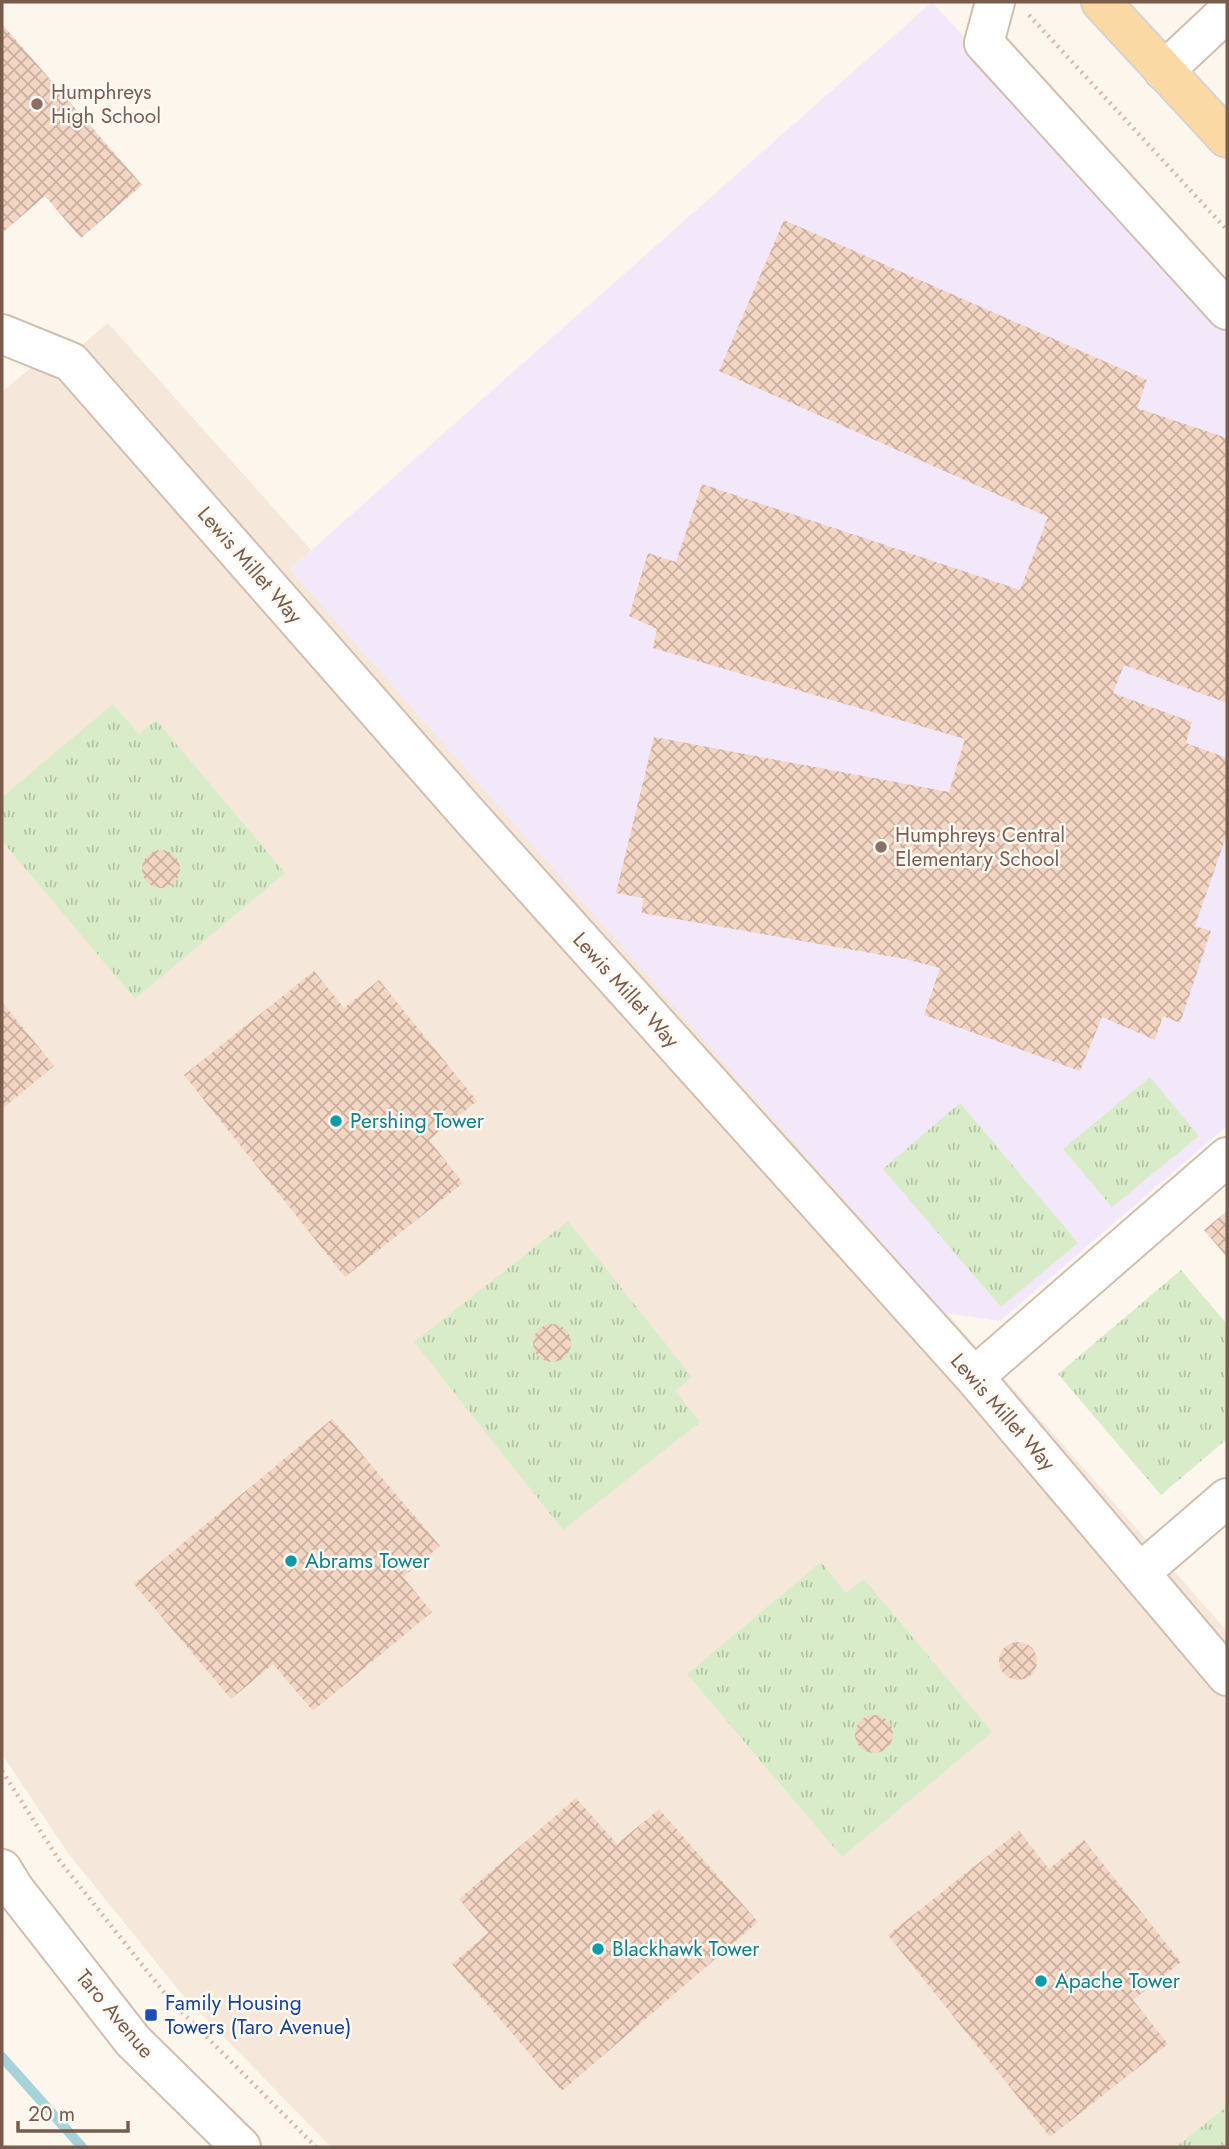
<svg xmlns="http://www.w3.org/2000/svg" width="1229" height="2149" font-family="Jost,sans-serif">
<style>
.residential{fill:#f5e8da}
.education{fill:#f3e8fa}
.grass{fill:url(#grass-tufts)}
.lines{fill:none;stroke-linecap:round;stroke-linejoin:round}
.stream{stroke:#a5d3da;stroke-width:10}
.building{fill:url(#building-cross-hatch)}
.minor-casing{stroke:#d1beb0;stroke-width:42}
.major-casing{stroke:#dad1cd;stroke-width:42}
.path{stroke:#d9b8a5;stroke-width:4.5;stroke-dasharray:2 5;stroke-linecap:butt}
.minor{stroke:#fff;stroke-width:38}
.major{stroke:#fbd9a5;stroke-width:38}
.education-dot{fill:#8d6e63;stroke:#fffaf3;stroke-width:2.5}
.culture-dot{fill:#0f9aa8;stroke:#fffaf3;stroke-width:2.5}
.transit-dot{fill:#1a4fb4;stroke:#fffaf3;stroke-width:2.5}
.labels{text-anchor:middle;stroke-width:5;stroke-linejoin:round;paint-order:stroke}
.education-label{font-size:21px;fill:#785e54;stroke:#fffaf3;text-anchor:start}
.street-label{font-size:21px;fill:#7a5c4d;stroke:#fffaf3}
.culture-label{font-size:21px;fill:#0d838f;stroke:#fffaf3;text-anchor:start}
.transit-label{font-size:21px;fill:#164399;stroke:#fffaf3;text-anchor:start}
</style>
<defs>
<pattern id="grass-tufts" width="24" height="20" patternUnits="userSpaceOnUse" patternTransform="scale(1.75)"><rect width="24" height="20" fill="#d8ecc9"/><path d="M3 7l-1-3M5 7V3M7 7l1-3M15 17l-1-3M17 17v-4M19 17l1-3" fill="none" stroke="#b4c2a5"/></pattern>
<pattern id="building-cross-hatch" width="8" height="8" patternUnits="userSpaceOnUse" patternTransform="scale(1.75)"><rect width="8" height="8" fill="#f3d5c3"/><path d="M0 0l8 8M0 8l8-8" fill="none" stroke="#cab0a1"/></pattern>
</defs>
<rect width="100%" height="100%" fill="#fdf6ec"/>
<path class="residential" d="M 108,323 L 311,550 L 290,569 L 1227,1631 L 1227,2147 L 331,2147 L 180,1992 L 68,1853 L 2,1754 L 2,392 L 39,361 L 55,368 Z"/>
<path class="education" d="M 932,2 L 1227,325 L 1227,1126 L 1000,1321 L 944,1313 L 290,569 Z"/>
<path class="grass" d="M 113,704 L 139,734 L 156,720 L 285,873 L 135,999 L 2,841 L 2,797 Z
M 1150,1077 L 1199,1136 L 1112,1207 L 1063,1149 Z
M 960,1103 L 1078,1243 L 1001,1307 L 883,1169 Z
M 568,1221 L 692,1377 L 675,1391 L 700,1422 L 563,1530 L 414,1342 Z
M 1181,1270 L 1227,1324 L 1227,1439 L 1161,1495 L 1058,1374 Z
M 821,1562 L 846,1593 L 864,1579 L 992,1732 L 842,1857 L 687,1674 Z
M 1227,2106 L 1227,2147 L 1176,2147 Z"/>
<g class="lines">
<path class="stream" d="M 2,2057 L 82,2147"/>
</g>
<path class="building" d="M 2,24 L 142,185 L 81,238 L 45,196 L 2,233 Z
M 784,220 L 1147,380 L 1137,408 L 1227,438 L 1227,487 L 1224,496 L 1227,497 L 1227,703 L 1124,665 L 1113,693 L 1192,722 L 1186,743 L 1227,758 L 1227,834 L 1195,926 L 1211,931 L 1180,1023 L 1163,1016 L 1155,1040 L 1102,1017 L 1080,1071 L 924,1015 L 940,968 L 905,959 L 642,913 L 643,898 L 616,893 L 654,737 L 949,792 L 965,739 L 653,648 L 657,629 L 629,616 L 648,553 L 676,562 L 702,484 L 1020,590 L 1048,517 L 719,371 Z
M142 869a19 19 0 1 1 38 0a19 19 0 1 1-38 0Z
M 314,971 L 344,1008 L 379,980 L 477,1101 L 429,1140 L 463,1183 L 345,1277 L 184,1075 Z
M 2,1002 L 54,1066 L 2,1109 Z
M 1227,1211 L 1227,1257 L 1204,1230 Z
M533 1343a19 19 0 1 1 38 0a19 19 0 1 1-38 0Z
M 332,1419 L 440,1546 L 403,1577 L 432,1612 L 313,1711 L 273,1664 L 231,1699 L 134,1584 Z
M999 1661a19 19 0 1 1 38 0a19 19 0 1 1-38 0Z
M855 1734a19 19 0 1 1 38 0a19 19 0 1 1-38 0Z
M 576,1798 L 617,1844 L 659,1809 L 758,1922 L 562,2091 L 452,1964 L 488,1933 L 459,1899 Z
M 1019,1831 L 1049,1869 L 1084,1840 L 1181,1962 L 1133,2000 L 1168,2044 L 1050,2137 L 888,1935 Z"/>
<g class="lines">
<defs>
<path id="minor" d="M 995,2 L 984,43 L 1227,310
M 1164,71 L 1227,12
M 2,334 L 71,362 L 467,813 L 974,1377 L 1227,1676
M 974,1377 L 1227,1157
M 1141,1572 L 1227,1498
M 2,1869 L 15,1890 L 133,2041 L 241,2147"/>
<path id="major" d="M 1101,2 L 1227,138"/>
</defs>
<use href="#minor" class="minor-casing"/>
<use href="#major" class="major-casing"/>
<path class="path" d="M 1029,15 L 1227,230
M 2,1771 L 59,1860 L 170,2000 L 316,2147"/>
<use href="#minor" class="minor"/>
<use href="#major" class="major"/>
</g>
<g class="education-dot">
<circle cx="37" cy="104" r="7"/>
<circle cx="881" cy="847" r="7"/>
</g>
<g class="culture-dot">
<circle cx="336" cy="1121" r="7"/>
<circle cx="291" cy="1561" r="7"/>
<circle cx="598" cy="1949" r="7"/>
<circle cx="1041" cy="1981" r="7"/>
</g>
<rect class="transit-dot" x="144" y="2008" width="14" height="14" rx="3.5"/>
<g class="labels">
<g class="education-label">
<text x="51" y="99">Humphreys<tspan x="51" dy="24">High School</tspan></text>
<text x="895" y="842">Humphreys Central<tspan x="895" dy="24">Elementary School</tspan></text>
</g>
<g class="street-label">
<text transform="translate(250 565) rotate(49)" y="7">Lewis Millet Way</text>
<text transform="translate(626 990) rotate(48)" y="7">Lewis Millet Way</text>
<text transform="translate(1003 1412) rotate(49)" y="7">Lewis Millet Way</text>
<text transform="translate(115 2014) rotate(50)" y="7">Taro Avenue</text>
</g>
<g class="culture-label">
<text x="350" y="1128">Pershing Tower</text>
<text x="305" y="1568">Abrams Tower</text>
<text x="612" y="1956">Blackhawk Tower</text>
<text x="1055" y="1988">Apache Tower</text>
</g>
<g class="transit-label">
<text x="165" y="2010">Family Housing<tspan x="165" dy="24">Towers (Taro Avenue)</tspan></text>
</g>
</g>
<rect width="1229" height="2149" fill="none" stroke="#7a5c4d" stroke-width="7"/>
<path d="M18 2121v10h110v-10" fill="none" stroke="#7a5c4d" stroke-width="3.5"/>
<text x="28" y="2121" font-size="21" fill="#7a5c4d" stroke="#fffaf3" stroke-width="5" paint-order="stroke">20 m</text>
</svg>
